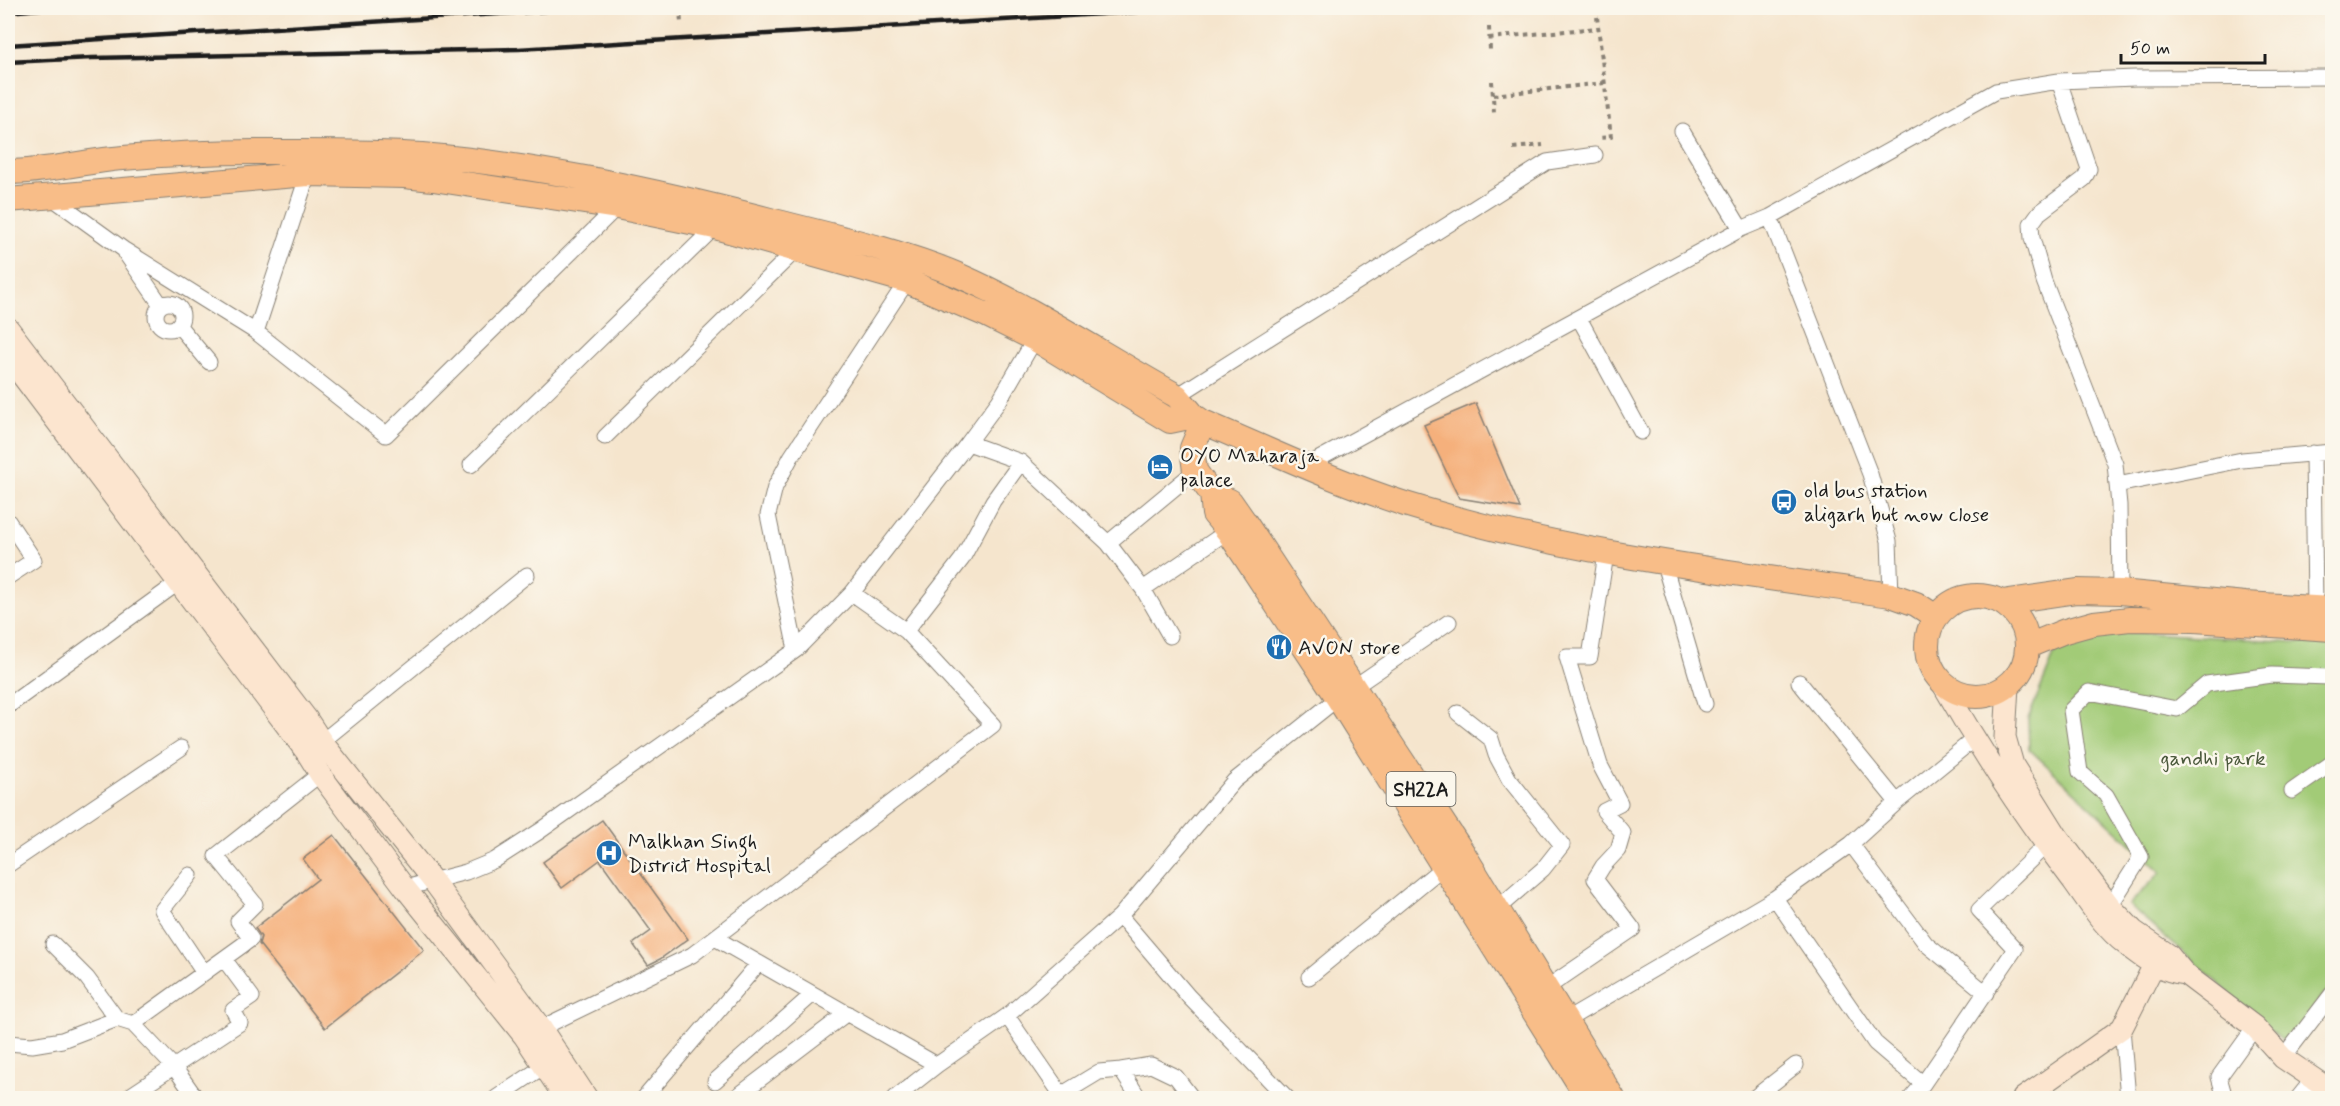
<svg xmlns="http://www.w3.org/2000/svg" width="2340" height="1106" font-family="Mynerve,sans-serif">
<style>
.green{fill:#a2cb77;stroke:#5f744a;stroke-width:1.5}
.building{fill:#f5b07c}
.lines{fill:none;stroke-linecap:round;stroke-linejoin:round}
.street-casing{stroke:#888074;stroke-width:17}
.secondary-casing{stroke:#888074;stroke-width:23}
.primary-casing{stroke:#888074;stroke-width:26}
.path{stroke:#888074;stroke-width:4;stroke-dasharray:4.5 4.5;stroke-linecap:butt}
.street{stroke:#fff;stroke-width:15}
.secondary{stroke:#fce5cf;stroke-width:21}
.primary{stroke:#f8bd88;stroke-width:24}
.rail{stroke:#1c1c1c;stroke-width:4.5}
.labels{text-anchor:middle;stroke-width:5;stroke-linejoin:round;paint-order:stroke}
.shield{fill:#fbf7ec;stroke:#5f5e5a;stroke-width:1.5}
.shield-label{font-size:20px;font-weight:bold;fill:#1c1c1c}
.poi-label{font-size:21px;fill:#1c1c1c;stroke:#fbf7ec;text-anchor:start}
.park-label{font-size:21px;fill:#4b593c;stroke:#fbf7ec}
</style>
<rect width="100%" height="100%" fill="#fbf7ec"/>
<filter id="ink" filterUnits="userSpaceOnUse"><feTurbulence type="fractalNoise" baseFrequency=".0167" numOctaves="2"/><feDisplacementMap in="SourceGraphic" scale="12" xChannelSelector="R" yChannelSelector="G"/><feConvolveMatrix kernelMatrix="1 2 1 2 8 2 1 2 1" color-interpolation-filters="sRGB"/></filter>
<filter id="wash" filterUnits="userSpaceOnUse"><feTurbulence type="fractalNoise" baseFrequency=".008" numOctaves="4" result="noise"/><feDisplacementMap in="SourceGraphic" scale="24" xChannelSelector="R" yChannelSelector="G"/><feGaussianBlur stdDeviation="1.35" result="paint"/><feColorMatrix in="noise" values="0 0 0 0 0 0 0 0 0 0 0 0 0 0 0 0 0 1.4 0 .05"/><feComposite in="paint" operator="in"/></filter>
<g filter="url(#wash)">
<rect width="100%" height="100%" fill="#f5e5cd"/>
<path class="green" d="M 2082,629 L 2332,644 L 2332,984 L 2287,1044 L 2129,905 L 2161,872 L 2029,749 L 2028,719 L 2055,653 Z"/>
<g id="blocks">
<path class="building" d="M 1476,403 L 1520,508 L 1459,498 L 1424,425 Z
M 602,820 L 688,939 L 660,959 L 648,965 L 633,944 L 651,931 L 600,860 L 562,888 L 543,862 Z
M 334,835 L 424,950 L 325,1028 L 259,944 L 261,937 L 255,928 L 318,879 L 303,859 Z"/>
</g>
</g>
<g filter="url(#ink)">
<use href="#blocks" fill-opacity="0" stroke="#888074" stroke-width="1.5"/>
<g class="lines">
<defs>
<path id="street" d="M 2059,81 L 2089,169 L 2084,179 L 2039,213 L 2031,224 L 2032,238 L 2044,281 L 2115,464 L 2119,505 L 2120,592
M 1682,131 L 1741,229
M 51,197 L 123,249 L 256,332 L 308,174
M 1770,217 L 1870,474 L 1889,541 L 1891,595
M 126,254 L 161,305
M156 316a13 13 0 1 1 26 0a13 13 0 1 1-26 0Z
M 1579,318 L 1641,432
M 178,325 L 209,362
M 256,332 L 386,435 L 617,207
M 1177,396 L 1547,162 L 1595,155
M 605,437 L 797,249
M 968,443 L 1021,462 L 1108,543
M 2313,453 L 2315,608
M 471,465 L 715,227
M 1306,466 L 1741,229 L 1770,217 L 1996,91 L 2059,81 L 2135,78 L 2332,77
M 2117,485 L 2242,460 L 2332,452
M 8,521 L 34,560 L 8,577
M 1664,564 L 1705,704
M 1143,589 L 1108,543 L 1195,471
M 906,631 L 962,559 L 993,501 L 1021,462
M 1170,636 L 1143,589 L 1228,531
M 796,650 L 768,515 L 775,487 L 791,457 L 907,281
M 1799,682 L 1897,802
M 8,706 L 179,582
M 1458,713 L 1491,739 L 1496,755 L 1509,779 L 1562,845 L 1543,869 L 1498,908
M 314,748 L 527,575
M 2292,791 L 2332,763
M 1851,844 L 1926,944 L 1986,993
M 8,865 L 181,748
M 190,875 L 162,910 L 204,973
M 405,888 L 466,872 L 495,860 L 540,831 L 796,650 L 852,593 L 968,443 L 999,401 L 1035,339
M 2110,906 L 2141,857 L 2106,795 L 2080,772 L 2071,710 L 2089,692 L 2177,709 L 2207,684 L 2272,675 L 2329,677 L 2332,679
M 1120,916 L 1189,997 L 1287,1098
M 715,938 L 937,1065
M 53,944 L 87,978 L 117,1019
M 1309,977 L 1448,863
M 1545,989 L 1633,929 L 1595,879 L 1603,866 L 1618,850 L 1623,833 L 1604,811 L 1620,803 L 1600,765 L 1567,657 L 1590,657 L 1606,554
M 1007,1016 L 1061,1094
M 133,1024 L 174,1067 L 196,1098
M 1560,1024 L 1775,898
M 2122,1028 L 2128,1098
M 533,1032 L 692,955 L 993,725 L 906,631 L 852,593
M 8,1043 L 32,1045 L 62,1040 L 117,1019 L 133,1024 L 251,939 L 238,921 L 255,904 L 216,856 L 320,774
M 2283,1058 L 2332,994
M 1121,1070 L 1151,1065 L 1176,1077 L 1192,1098
M 715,1081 L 813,994
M 1923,1084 L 1875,1043 L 1775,898 L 1851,844 L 1897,802 L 1974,739
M 131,1095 L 240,1023 L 233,1010 L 252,997 L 224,959
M 496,1098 L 544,1066
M 644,1098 L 759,963
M 735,1098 L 847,1013
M 895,1098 L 937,1065 L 1007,1016 L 1120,916 L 1234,781 L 1338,698 L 1449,622
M 1056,1098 L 1099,1072 L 1121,1070 L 1139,1098
M 1754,1098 L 1796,1065
M 1911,1098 L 1923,1084 L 2015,949 L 1979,910 L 2045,846
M 2221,1098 L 2223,1091 L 2219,1077 L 2255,1027
M 2298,1098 L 2314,1078"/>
<path id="secondary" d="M 8,328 L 307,719 L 322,742 L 433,881 L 541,1028 L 587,1098
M 8,357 L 307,753 L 320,774 L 405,888 L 524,1036 L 565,1098
M 1942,683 C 1981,752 2025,818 2073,881 C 2089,903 2103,927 2125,944 C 2142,959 2162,972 2185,974
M 2008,686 L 2005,737 L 2013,765 L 2058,837 L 2110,906 L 2134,931 L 2169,955 L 2185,974 L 2255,1027 L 2283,1058 L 2332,1091
M 2023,1098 L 2122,1028 L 2160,953"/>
<path id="primary" d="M 8,172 C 47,172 84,161 123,158 C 167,154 212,152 257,152 C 311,152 368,151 422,155 C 539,165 656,191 770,220 C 833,236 898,250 958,275 C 1034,308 1104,356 1177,396 L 1194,416 L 1203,422 C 1269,450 1336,482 1405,504 C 1563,553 1728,572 1891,595 L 1916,604 L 1936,617
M 8,200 L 308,174 L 404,176 L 433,179 L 617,207 L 715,227 L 907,281 L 987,315 L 1035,339 L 1170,421 L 1194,416
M 1203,422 L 1192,448 L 1195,471 L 1212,494 L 1214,514 L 1228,531 L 1338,698 L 1588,1098
M 1212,494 L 1230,501 L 1244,521 L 1463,853 L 1613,1098
M1927 646a50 50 0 1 1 100 0a50 50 0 1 1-100 0Z
M 2002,602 L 2077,591 L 2120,592 L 2245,604 L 2332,609
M 2028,646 L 2065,631 L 2094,623 L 2130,619 L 2194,620 L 2332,629"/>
</defs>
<use href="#street" class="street-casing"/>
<use href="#secondary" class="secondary-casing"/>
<use href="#primary" class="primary-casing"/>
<path class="path" d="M 680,8 L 681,24
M 1596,8 L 1611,137 L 1598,138
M 1489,27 L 1490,51
M 1489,38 L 1598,28
M 1492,81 L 1494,113
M 1493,95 L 1604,83
M 1513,148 L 1543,145"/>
<use href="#street" class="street"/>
<use href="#secondary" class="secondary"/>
<use href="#primary" class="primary"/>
<path class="rail" d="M 8,12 L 50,8
M 8,45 L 591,8
M 8,62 L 92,58 L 518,49 L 1203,8"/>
</g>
</g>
<defs>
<symbol id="hotel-disc" viewBox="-11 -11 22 22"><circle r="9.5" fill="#1f6fb2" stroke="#fbf7ec"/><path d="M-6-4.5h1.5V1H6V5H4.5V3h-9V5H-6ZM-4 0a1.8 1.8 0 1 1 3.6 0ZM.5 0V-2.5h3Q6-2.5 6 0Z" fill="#fff"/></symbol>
<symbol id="bus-disc" viewBox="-11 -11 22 22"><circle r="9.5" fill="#1f6fb2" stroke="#fbf7ec"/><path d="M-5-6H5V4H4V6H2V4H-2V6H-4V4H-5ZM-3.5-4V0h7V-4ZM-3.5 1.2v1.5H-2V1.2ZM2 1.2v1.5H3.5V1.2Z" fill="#fff"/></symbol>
<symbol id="restaurant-disc" viewBox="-11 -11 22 22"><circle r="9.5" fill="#1f6fb2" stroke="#fbf7ec"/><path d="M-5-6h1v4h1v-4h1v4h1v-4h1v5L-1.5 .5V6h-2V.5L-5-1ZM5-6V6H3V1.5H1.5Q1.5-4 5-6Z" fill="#fff"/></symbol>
<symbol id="hospital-disc" viewBox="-11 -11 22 22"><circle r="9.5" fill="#1f6fb2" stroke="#fbf7ec"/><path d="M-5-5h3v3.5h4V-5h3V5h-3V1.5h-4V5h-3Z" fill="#fff"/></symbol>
</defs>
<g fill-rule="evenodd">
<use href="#hotel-disc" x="1145" y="452" width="30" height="30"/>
<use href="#bus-disc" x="1769" y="487" width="30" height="30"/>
<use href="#restaurant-disc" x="1264" y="632" width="30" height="30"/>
<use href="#hospital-disc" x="594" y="838" width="30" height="30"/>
</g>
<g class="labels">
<rect class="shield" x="1386.5" y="772" width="69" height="34" rx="4.5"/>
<g class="shield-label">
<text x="1421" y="796">SH22A</text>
</g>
<g class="poi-label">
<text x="1180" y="462">OYO Maharaja<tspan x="1180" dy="24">palace</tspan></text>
<text x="1804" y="497">old bus station<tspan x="1804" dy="24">aligarh but now close</tspan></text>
<text x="1298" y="654">AVON store</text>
<text x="628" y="848">Malkhan Singh<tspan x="628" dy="24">District Hospital</tspan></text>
</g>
<g class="park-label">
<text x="2213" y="765">gandhi park</text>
</g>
</g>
<rect width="2340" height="1106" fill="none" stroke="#fbf7ec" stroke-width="30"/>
<path d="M2121 54v9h144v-9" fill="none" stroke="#1c1c1c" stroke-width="3"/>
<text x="2130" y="54" font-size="18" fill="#1c1c1c" stroke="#fbf7ec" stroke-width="4.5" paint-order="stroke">50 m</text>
</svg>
